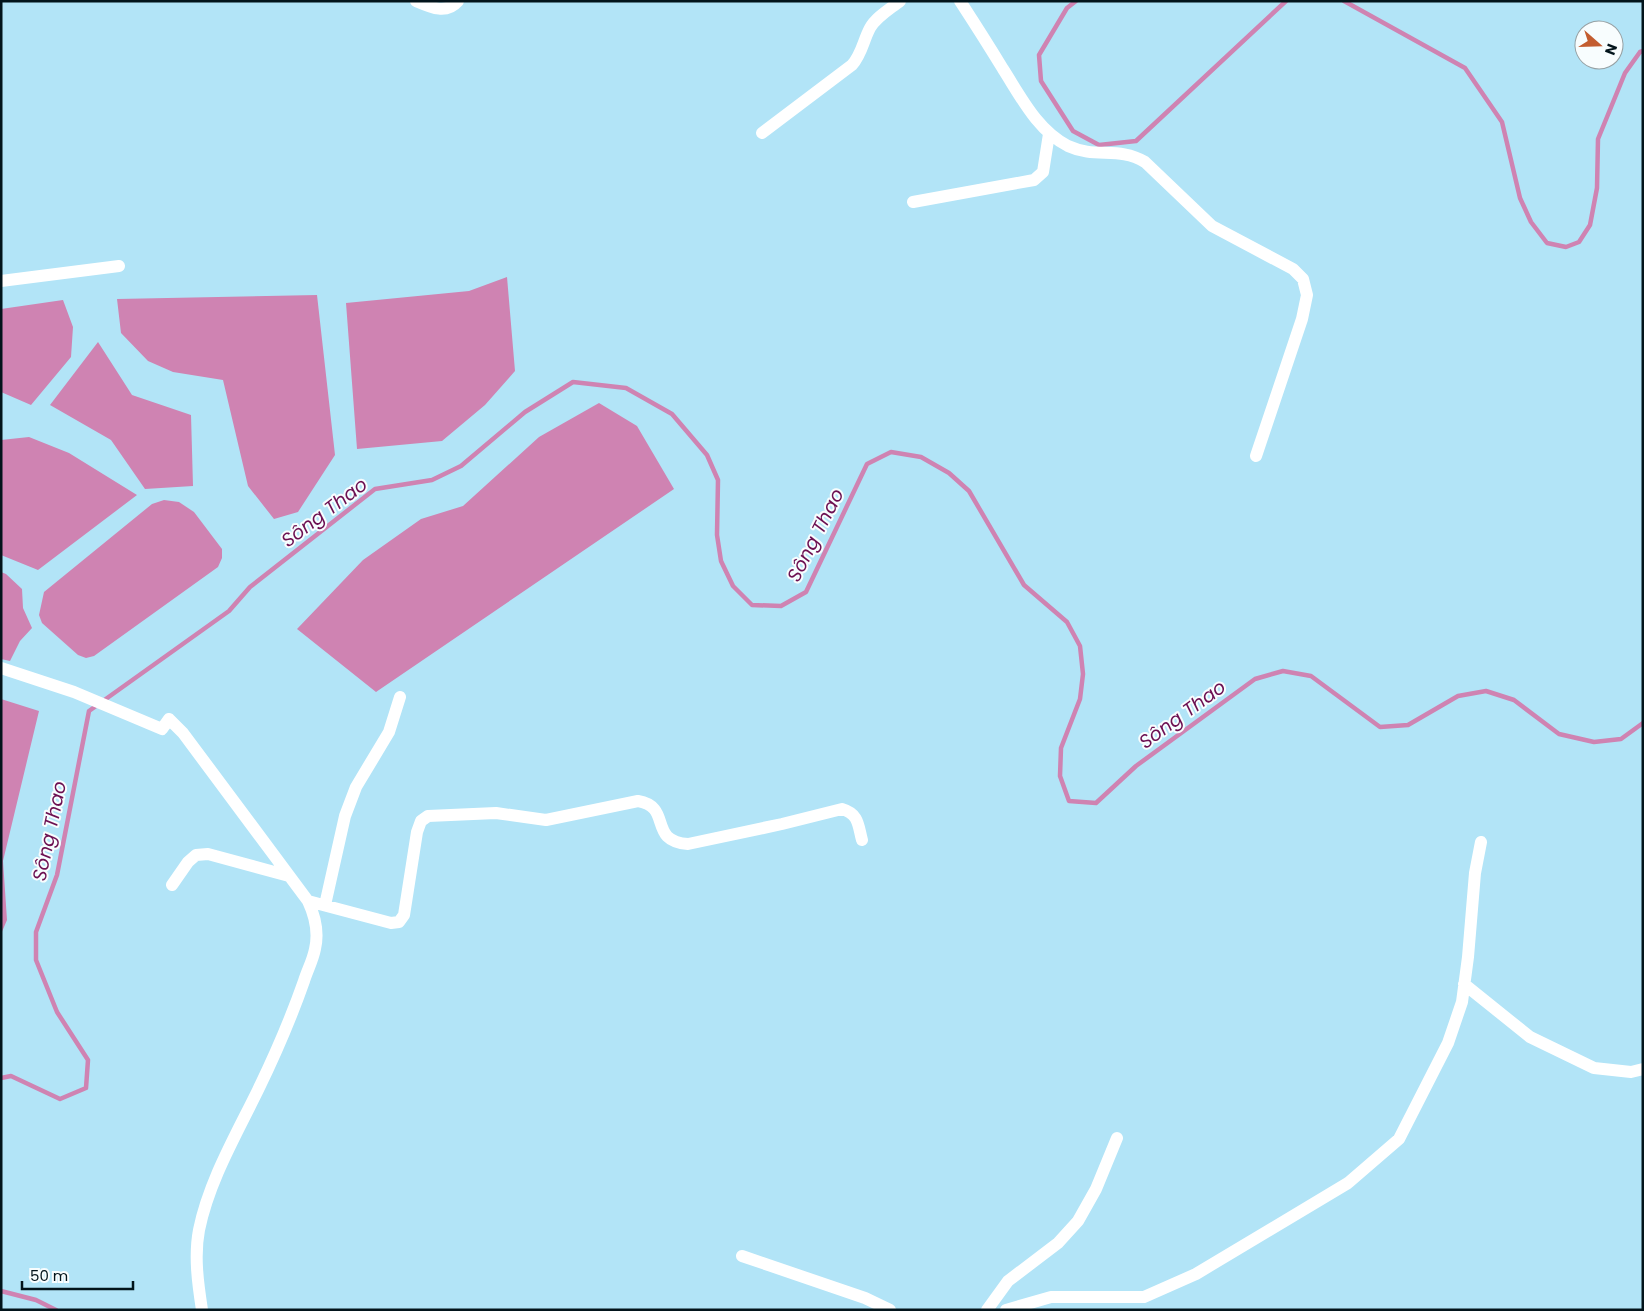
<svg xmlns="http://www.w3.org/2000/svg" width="1644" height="1311" font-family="Poppins,sans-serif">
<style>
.water{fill:#cf83b2}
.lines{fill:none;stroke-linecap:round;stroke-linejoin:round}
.stream{stroke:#cf83b2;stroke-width:4.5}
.minor{stroke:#fff;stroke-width:12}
.labels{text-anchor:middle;stroke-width:4;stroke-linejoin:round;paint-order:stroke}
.water-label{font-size:19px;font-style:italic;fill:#6c1052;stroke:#f8fdfe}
</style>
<rect width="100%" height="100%" fill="#b2e4f7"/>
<path class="water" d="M 507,277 L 515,371 L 485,405 L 442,441 L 357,449 L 346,303 L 469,291 Z
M 317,295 L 335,455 L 298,512 L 274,519 L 248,486 L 223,380 L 173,372 L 148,361 L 121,333 L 117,299 Z
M 63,300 L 73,327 L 71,357 L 31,405 L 1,392 L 1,309 Z
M 98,342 L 132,395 L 191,415 L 193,486 L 145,489 L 111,440 L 50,405 Z
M 599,403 L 637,426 L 674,489 L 376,692 L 297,629 L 363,560 L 421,519 L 463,506 L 539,437 Z
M 29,437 L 69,453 L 137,495 L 38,570 L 1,555 L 1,440 Z
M 164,500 L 179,502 L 194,512 L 222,549 L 222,558 L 218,567 L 94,656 L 86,658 L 78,655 L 42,623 L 39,615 L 44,592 L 152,504 Z
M 1,572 L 6,574 L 22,589 L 23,608 L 32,628 L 20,641 L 10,661 L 1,659 Z
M 1,699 L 39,711 L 3,861 L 7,920 L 1,934 Z"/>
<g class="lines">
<path class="stream" d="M 1076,1 L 1067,8 L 1039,55 L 1041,81 L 1073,131 L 1099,145 L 1136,141 L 1286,1
M 1344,1 L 1465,68 L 1502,122 L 1520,198 L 1531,222 L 1547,243 L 1566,247 L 1579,242 L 1590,225 L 1597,188 L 1598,139 L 1625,73 L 1640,52 L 1643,51
M 1,1078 L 11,1076 L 60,1099 L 86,1088 L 88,1060 L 57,1012 L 36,960 L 36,932 L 57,875 L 89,711 L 229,611 L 250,587 L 375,489 L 432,480 L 461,466 L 525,412 L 573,382 L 626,388 L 672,414 L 707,455 L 718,480 L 717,535 L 721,561 L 733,586 L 752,605 L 781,606 L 806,592 L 867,464 L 891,452 L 921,457 L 949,473 L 969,491 L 1024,585 L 1067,622 L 1080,646 L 1083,674 L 1080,699 L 1061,748 L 1060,776 L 1069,801 L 1096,803 L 1136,766 L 1255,679 L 1283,671 L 1311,676 L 1380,727 L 1408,725 L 1458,696 L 1486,691 L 1514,700 L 1559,734 L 1594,742 L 1621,739 L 1643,723
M 1,1291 L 36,1300 L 56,1310"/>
<path class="minor" d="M 416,1 C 430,7 446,15 458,1
M 960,1 C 975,24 989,46 1003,69 C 1021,97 1037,130 1068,146 C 1096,159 1118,146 1145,162 L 1212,226 L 1293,269 L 1303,279 L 1307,295 L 1302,319 L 1256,456
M 762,133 L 852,65 C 862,54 863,41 870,28 C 876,17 890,9 900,1
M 913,202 L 1034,180 L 1043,172 L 1049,134
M 1,281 L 119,266
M 1,668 L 74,692 L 162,729 L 169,719 L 183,733 L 308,901 C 315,916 319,932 315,949 C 313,960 307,971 304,981 C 291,1018 275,1055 258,1090 C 236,1135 209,1181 199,1230 C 194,1256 198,1284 202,1310
M 172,885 L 188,862 L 196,855 L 208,854 L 289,876
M 308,901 L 391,923 L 399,922 L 404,915 L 417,832 L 421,821 L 428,816 L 496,813 L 546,820 L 638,801 C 673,807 647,841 688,844 L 782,824 L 842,809 C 859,814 858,825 862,840
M 325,905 L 345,816 L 356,787 L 389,732 L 400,697
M 1464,984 L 1530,1037 L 1594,1068 L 1631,1072 L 1643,1069
M 742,1256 L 865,1298 L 890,1310
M 987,1310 L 1008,1281 L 1058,1243 L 1078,1221 L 1096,1189 L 1117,1138
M 1006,1310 L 1051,1297 L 1144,1297 L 1196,1274 L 1348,1183 L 1399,1139 L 1448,1043 L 1462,1002 L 1468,957 L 1475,873 L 1481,842"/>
</g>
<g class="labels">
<g class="water-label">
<text transform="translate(324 512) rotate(-37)" y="7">Sông Thao</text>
<text transform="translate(815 535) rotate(-63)" y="7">Sông Thao</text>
<text transform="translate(1182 714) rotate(-36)" y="7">Sông Thao</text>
<text transform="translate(49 831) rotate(-78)" y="7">Sông Thao</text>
</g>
</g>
<rect width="1644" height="1311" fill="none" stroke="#02141b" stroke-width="5"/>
<g transform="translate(1599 45) rotate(110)"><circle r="24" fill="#f8fdfe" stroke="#96a0a3"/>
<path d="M0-4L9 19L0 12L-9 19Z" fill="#c35d30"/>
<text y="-8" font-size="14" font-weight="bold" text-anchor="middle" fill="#02141b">N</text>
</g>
<path d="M22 1281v8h111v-8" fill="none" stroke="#02141b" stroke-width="2.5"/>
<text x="30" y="1281" font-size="15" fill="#02141b" stroke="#f8fdfe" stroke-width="4" paint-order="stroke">50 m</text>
</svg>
